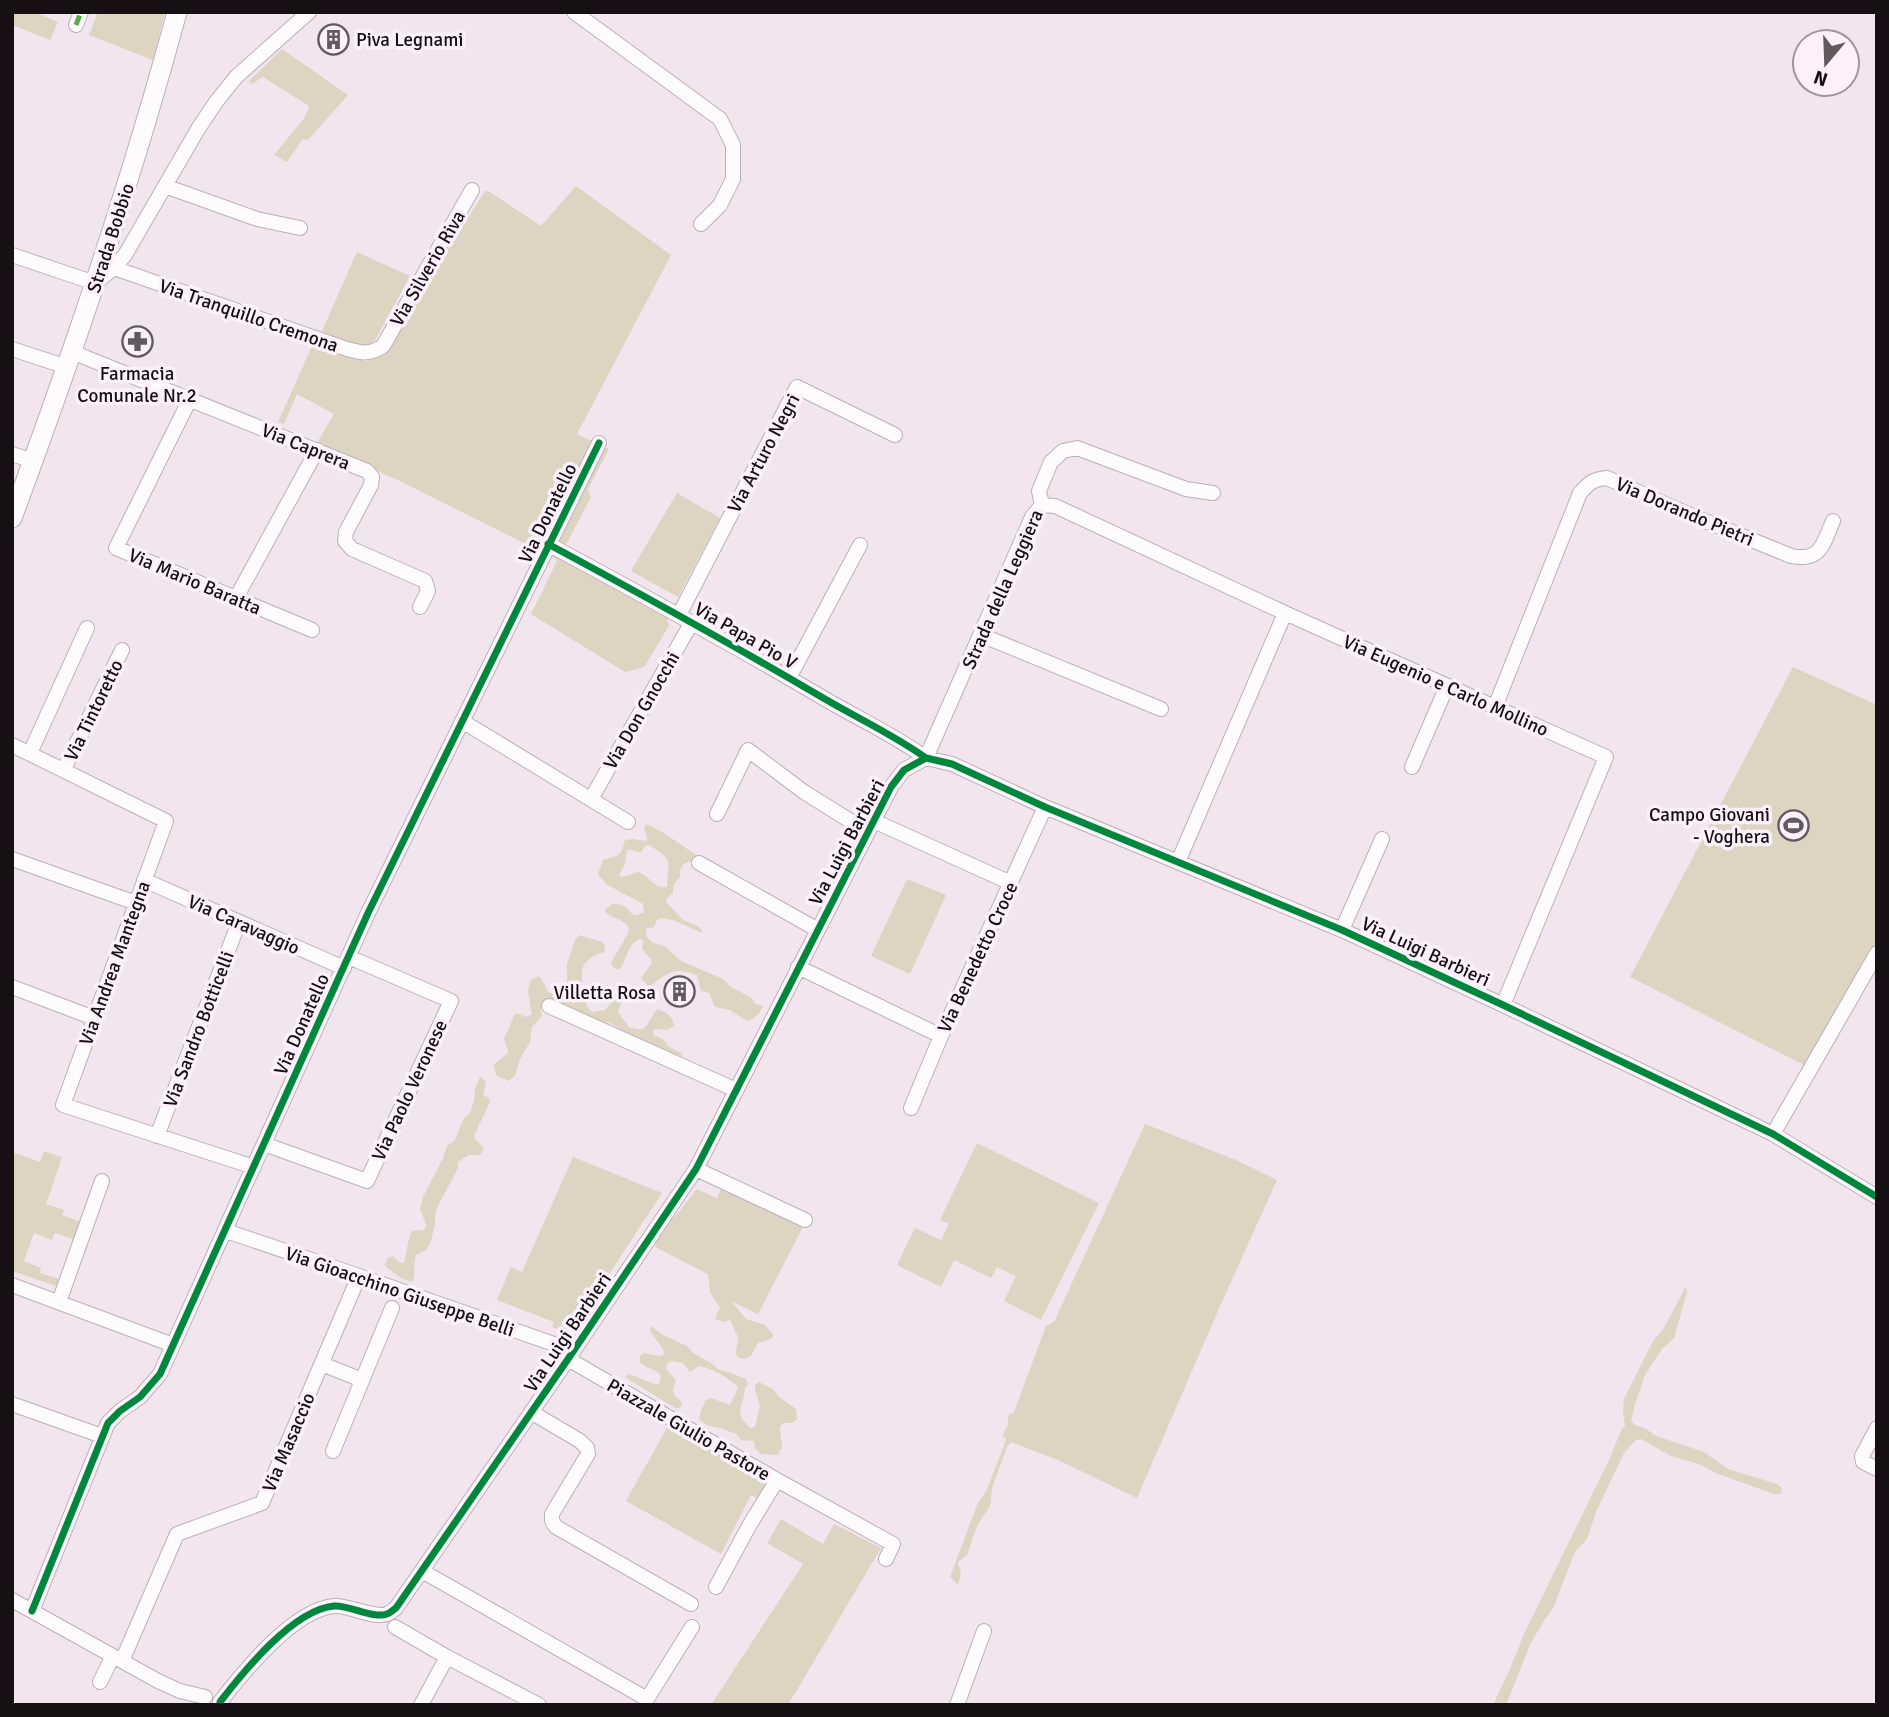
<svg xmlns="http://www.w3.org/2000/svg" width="1889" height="1717" font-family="Signika,sans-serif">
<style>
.green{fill:#ded4c2;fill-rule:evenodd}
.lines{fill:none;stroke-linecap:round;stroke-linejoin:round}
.minor-casing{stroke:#bab0b8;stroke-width:16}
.major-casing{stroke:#bab0b8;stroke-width:21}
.minor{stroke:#fdfbfc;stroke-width:14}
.major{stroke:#fdfbfc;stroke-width:19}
.quiet{stroke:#55b044;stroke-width:5;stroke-dasharray:10 5;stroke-linecap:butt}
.cycleway-casing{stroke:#fef0fa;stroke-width:11}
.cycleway{stroke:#00873e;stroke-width:7}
.labels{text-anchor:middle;stroke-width:7;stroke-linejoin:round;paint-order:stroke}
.poi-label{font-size:19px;fill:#160f14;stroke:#fef0fa;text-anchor:end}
.street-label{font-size:19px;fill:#160f14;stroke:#fef0fa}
</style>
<rect width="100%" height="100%" fill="#f2e5ee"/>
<path class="green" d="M 12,12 L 34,12 L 58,22 L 50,40 L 12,25 Z
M 98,12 L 165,12 L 153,60 L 89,35 Z
M 282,49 L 348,95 L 309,139 L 302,140 L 287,162 L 274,155 L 305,117 L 309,106 L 263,77 L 252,84 L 249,81 Z
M 576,186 L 671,255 L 577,434 L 609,449 L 588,489 L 591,497 L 560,556 L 567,563 L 667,618 L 669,626 L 644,667 L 625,672 L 531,614 L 557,561 L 554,558 L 402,482 L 320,445 L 318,441 L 334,414 L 297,394 L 284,424 L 278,422 L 313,344 L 366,361 L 372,360 L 382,354 L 485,191 L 490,192 L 541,226 Z
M 357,252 L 410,276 L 374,342 C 358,352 338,338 322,331 Z
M 677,493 L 720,518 L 678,597 L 631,571 Z
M 1793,667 L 1877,705 L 1877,945 L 1808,1067 L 1630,977 Z
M 647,824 C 667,833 684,848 703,859 C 690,862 679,860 680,877 L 673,886 L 673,893 L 667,898 L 666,902 L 683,920 L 699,927 L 702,930 L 702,933 L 673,920 L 661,918 L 657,920 L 654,927 L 646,929 L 646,936 L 653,943 L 664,946 L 681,961 L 723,979 L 731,987 L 752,998 L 755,1004 L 763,1006 C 761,1013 755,1019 747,1021 L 730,1010 L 715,1007 L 709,993 L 701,991 L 697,975 C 672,966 668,973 649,987 L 641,978 L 652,963 L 651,959 L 642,949 L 643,941 L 640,939 C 627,944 627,959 620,969 C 615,969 613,967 611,963 L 627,935 L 629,928 C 624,919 613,919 605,912 L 606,909 L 612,904 C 614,904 620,904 622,905 C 632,910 630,920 644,912 L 643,904 L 606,884 L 598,874 L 603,860 L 617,856 L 622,851 L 625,840 L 633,839 L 645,841 L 647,839 L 644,827 ZM 649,845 C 675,862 668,858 667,887 C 654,890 650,876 639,872 L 621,877 L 619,875 L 625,864 L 627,850 C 633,849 636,853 641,852 L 645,846 Z
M 907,879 L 946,895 L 910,974 L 871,956 Z
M 579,935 L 602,942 L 605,945 L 604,952 L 593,956 L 585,963 L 582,969 L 582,991 L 585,997 L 587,1006 L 591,1012 L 605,1010 L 617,996 L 620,996 L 623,998 L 618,1012 L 629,1027 C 650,1034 646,1021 658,1009 C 666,1012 673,1016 674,1026 L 667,1030 L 655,1029 L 653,1032 L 654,1035 L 664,1040 L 668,1046 L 683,1054 L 681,1056 L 639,1041 L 612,1024 L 589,1017 L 561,1006 L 555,1000 L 549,999 L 541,1009 L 542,1016 L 532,1027 L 530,1042 L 520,1059 L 515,1076 L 508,1081 L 497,1076 L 493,1065 L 508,1053 L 508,1050 L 504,1039 L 514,1016 L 516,1013 L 526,1017 L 532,1014 L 528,991 L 531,980 L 538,976 L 541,978 L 548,992 L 559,996 L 563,995 L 567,980 L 567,964 L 575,941 Z
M 480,1077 L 486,1081 L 483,1095 L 489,1098 L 490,1102 L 474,1136 C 475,1142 482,1143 484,1149 L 480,1155 L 469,1155 L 458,1162 L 458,1168 L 437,1208 L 435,1218 L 435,1225 L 430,1244 L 426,1250 L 416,1255 C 413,1264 416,1274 412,1282 L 401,1278 L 385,1266 L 387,1259 L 393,1256 L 400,1263 L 404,1263 C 407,1252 407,1241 412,1231 L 423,1230 L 426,1228 L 426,1224 L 420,1209 L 423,1197 L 443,1158 L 447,1146 L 455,1140 L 464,1118 L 470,1113 L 474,1101 L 475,1089 Z
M 1145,1124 L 1236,1160 L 1277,1180 L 1221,1304 L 1137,1498 L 1058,1460 L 1011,1442 L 1007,1447 L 992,1488 L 990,1506 L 977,1526 L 967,1555 L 958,1562 L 961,1573 L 958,1585 L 950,1577 L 977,1505 L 986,1491 L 1004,1446 L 1006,1438 L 1002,1437 L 1008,1424 L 1008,1417 L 1011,1413 L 1013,1414 L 1015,1409 L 1046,1326 L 1054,1322 Z
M 977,1143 L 1099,1203 L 1041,1320 L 1004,1301 L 1016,1276 L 997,1267 L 991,1278 L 954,1260 L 941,1287 L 897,1265 L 915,1228 L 941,1240 L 949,1224 L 940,1220 Z
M 44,1151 L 62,1157 L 46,1204 L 64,1210 L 62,1215 L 81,1222 L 75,1240 L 55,1233 L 52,1240 L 34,1233 L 24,1261 L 41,1268 L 40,1273 L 59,1279 L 56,1286 L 12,1271 L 12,1152 L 40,1162 Z
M 573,1157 L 662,1193 L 576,1325 C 567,1332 563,1331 552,1327 L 554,1322 L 497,1300 L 511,1267 L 522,1272 Z
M 722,1186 L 803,1227 L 758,1314 L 731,1301 L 746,1319 L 765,1325 L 773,1334 L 773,1338 L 758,1343 L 751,1356 L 744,1359 L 737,1357 L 736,1352 L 738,1337 L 730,1320 L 723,1322 L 715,1319 L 720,1308 L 710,1292 L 708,1274 L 655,1247 L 660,1231 L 678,1213 L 697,1189 L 717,1198 Z
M 1686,1286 L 1687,1292 L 1674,1338 L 1662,1349 L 1645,1375 L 1635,1404 L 1631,1421 L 1635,1425 L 1646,1429 L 1656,1436 L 1704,1452 L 1728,1469 L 1777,1484 L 1782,1488 L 1781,1494 L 1774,1494 L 1718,1474 L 1699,1464 L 1671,1456 L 1641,1439 L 1636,1440 L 1624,1453 L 1596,1512 L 1587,1539 L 1575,1552 L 1553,1608 L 1543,1622 L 1530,1645 L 1506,1705 L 1493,1705 L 1509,1671 L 1524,1634 L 1610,1458 L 1622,1428 L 1625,1426 L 1623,1411 L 1624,1399 L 1653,1341 L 1664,1328 Z
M 651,1326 L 663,1335 L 687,1346 L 693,1353 L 711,1363 L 719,1370 L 729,1372 L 746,1379 L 748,1384 L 745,1388 C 744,1408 732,1410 750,1428 L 755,1427 L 760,1406 L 755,1390 L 755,1385 L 759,1382 L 773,1389 L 779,1397 L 796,1409 L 797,1419 L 793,1423 L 783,1423 L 780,1427 L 782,1447 L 778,1455 L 761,1454 L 755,1448 L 754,1441 L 741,1440 L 736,1433 C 729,1433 726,1429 720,1428 C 709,1426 708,1426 699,1419 L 701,1410 L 706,1400 L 711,1398 L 730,1405 L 738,1388 C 731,1378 711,1368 699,1366 L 690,1372 L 683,1363 L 671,1361 L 667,1364 L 666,1369 L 676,1380 L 673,1390 L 674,1395 L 682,1402 L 680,1408 L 675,1408 L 625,1377 L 629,1374 L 657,1385 L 660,1382 L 661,1376 C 655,1368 645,1369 639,1361 L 640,1356 L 644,1353 L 659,1356 L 664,1355 L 663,1349 L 650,1331 Z
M 668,1426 L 768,1482 L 759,1499 L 751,1495 L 721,1554 L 626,1501 Z
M 781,1519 L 823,1544 L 834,1524 L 881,1548 L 788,1705 L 711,1705 L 803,1564 L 767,1543 Z"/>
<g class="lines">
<defs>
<path id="minor" d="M 574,12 L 720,119 L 733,145 L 733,179 L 720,205 L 701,224
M 76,25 L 81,12
M 165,186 L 257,219 L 300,228
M 12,255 L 95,283 L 114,268 L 125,255 L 198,129 L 216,102 L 236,77 L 309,12
M 114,268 L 347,349 C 361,353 370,355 383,346 L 472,190
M 12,349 L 67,367
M 72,352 L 367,471 L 372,477 L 371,485 L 346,532 L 345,541 L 352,549 L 425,581 L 428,591 L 420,607
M 190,399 L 116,548 L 312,630
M 12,454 L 33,461
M 1042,505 L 1055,506 L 1285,613 L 1606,757 L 1503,1005
M 1042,505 L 1039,491 L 1051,462 L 1063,451 L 1077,448 L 1186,489 L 1213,493
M 548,544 C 641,594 733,645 825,699 C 859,719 894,735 926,758
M 236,598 L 317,450
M 679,615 L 797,387 L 895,435
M 981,635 L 1161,709
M 789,678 L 860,545
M 1495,707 L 1580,493 C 1589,483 1593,479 1607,478 L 1676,509 L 1791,556 C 1821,562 1823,544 1833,521
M 462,721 L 628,822
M 12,745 L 166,821 L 63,1105 L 254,1167
M 30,753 L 87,628
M 926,758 L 1032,517 L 1042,505
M 1412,767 L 1447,686
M 64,769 L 122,650
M 591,799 L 692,622
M 717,814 L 748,750 L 804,792 L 868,832
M 874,821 L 1011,883
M 12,859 L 136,903
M 1178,862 L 1285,613
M 699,863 L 818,930
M 144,880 L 344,968
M 1342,930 L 1382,839
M 798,967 L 941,1036
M 12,987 L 94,1018
M 549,1006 L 736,1090
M 911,1108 L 941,1036 L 1045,807
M 1773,1134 L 1877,953
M 157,1136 L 239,922
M 264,1144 L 367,1181 L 451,1001 L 349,957
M 696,1169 L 805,1220
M 226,1231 L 359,1276 L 574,1351
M 12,1285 L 173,1345
M 59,1302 L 102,1181
M 568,1359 L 777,1480 L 893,1544 L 886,1559
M 322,1364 L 362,1380
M 12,1404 L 102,1436
M 531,1412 L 580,1441 L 587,1448 L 588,1454 L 552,1514 L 552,1521 L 556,1527 L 691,1604
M 1877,1428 L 1862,1456 L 1863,1462 L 1877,1469
M 333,1451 L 392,1308
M 422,1571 L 647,1699 L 692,1627
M 716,1587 L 749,1526 L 777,1480
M 12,1600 L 158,1681 L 180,1691 L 205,1697
M 32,1611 L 108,1423 L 120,1411 L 140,1397 L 160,1374 L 368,913 L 599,443
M 395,1627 L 447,1657 L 539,1705
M 122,1661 L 177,1534 L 262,1503 L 359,1276
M 100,1682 L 113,1656
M 220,1702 C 244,1671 293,1610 334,1606 C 350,1605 373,1619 387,1614 C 390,1613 393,1610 396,1608 L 568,1359 L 696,1169 L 891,787 L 904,770 L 926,758 L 952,764 L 1045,807 L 1342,930 L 1503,1005 L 1773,1134 L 1877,1197
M 421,1705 L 447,1657
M 957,1705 L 984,1631"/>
<path id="major" d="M 12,518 C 74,351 131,183 177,12"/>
</defs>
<use href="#minor" class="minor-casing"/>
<use href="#major" class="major-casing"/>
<use href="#minor" class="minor"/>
<use href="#major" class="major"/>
<path class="quiet" d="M 76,25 L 81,12"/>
<defs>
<path id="cycleway" d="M 548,544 C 641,594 733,645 825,699 C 859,719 894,735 926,758
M 32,1611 L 108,1423 L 120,1411 L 140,1397 L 160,1374 L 368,913 L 599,443
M 220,1705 L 220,1702 C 244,1671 293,1610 334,1606 C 350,1605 373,1619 387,1614 C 390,1613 393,1610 396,1608 L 568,1359 L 696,1169 L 891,787 L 904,770 L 926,758 L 952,764 L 1045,807 L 1342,930 L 1503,1005 L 1773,1134 L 1877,1197"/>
</defs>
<use href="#cycleway" class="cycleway-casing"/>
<use href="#cycleway" class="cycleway"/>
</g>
<defs>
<symbol id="building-ring" viewBox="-11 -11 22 22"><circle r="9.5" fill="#fef0fa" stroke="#635a60" stroke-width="1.5"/><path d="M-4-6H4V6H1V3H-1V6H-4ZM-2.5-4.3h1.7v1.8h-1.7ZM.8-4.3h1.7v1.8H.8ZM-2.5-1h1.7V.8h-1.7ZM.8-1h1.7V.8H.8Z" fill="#635a60"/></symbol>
<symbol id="pharmacy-ring" viewBox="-11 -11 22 22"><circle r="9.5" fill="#fef0fa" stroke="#635a60" stroke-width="1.5"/><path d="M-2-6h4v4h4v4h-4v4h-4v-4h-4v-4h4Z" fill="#635a60"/></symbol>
<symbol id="stadium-ring" viewBox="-11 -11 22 22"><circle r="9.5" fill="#fef0fa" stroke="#635a60" stroke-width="1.5"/><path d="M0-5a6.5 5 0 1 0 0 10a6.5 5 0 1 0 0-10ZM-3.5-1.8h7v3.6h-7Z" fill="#635a60"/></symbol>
</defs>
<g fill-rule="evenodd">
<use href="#building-ring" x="316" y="22" width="35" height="35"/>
<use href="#pharmacy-ring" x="120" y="324" width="35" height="35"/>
<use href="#stadium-ring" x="1776" y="808" width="35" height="35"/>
<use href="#building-ring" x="662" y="974" width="35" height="35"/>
</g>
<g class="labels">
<g class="poi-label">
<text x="356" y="46" text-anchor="start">Piva Legnami</text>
<text x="137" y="380" text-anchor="middle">Farmacia<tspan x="137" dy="22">Comunale Nr.2</tspan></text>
<text x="1770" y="821">Campo Giovani<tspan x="1770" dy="22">- Voghera</tspan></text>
<text x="656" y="999">Villetta Rosa</text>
</g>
<g class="street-label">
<text transform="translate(110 238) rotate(-72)" y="7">Strada Bobbio</text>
<text transform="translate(427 268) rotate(-60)" y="7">Via Silverio Riva</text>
<text transform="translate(249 315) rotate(19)" y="7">Via Tranquillo Cremona</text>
<text transform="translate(306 446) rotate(22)" y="7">Via Caprera</text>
<text transform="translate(763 453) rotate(-62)" y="7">Via Arturo Negri</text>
<text transform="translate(1685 511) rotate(23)" y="7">Via Dorando Pietri</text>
<text transform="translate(547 513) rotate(-64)" y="7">Via Donatello</text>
<text transform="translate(195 581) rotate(23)" y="7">Via Mario Baratta</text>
<text transform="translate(1002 589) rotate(-66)" y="7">Strada della Leggiera</text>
<text transform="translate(746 635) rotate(30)" y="7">Via Papa Pio V</text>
<text transform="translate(1446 685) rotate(24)" y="7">Via Eugenio e Carlo Mollino</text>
<text transform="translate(93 710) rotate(-64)" y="7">Via Tintoretto</text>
<text transform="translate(641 710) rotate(-60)" y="7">Via Don Gnocchi</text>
<text transform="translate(846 842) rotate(-62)" y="7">Via Luigi Barbieri</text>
<text transform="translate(244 924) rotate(24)" y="7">Via Caravaggio</text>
<text transform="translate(1426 951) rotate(25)" y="7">Via Luigi Barbieri</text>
<text transform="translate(977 957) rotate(-65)" y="7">Via Benedetto Croce</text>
<text transform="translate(114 963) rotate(-70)" y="7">Via Andrea Mantegna</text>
<text transform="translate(301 1024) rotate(-66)" y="7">Via Donatello</text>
<text transform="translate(198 1029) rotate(-69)" y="7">Via Sandro Botticelli</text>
<text transform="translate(409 1090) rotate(-65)" y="7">Via Paolo Veronese</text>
<text transform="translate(400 1291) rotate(19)" y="7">Via Gioacchino Giuseppe Belli</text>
<text transform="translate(567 1332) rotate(-56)" y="7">Via Luigi Barbieri</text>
<text transform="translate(689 1429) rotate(30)" y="7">Piazzale Giulio Pastore</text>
<text transform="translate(288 1442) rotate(-67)" y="7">Via Masaccio</text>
</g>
</g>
<rect width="1889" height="1717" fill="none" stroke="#160f14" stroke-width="28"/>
<g transform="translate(1826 63) rotate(199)"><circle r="33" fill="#fef0fa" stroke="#a1969e" stroke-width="2"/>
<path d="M0-5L12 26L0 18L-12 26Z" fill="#635a60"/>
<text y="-10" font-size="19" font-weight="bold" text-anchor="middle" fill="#160f14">N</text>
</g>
</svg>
